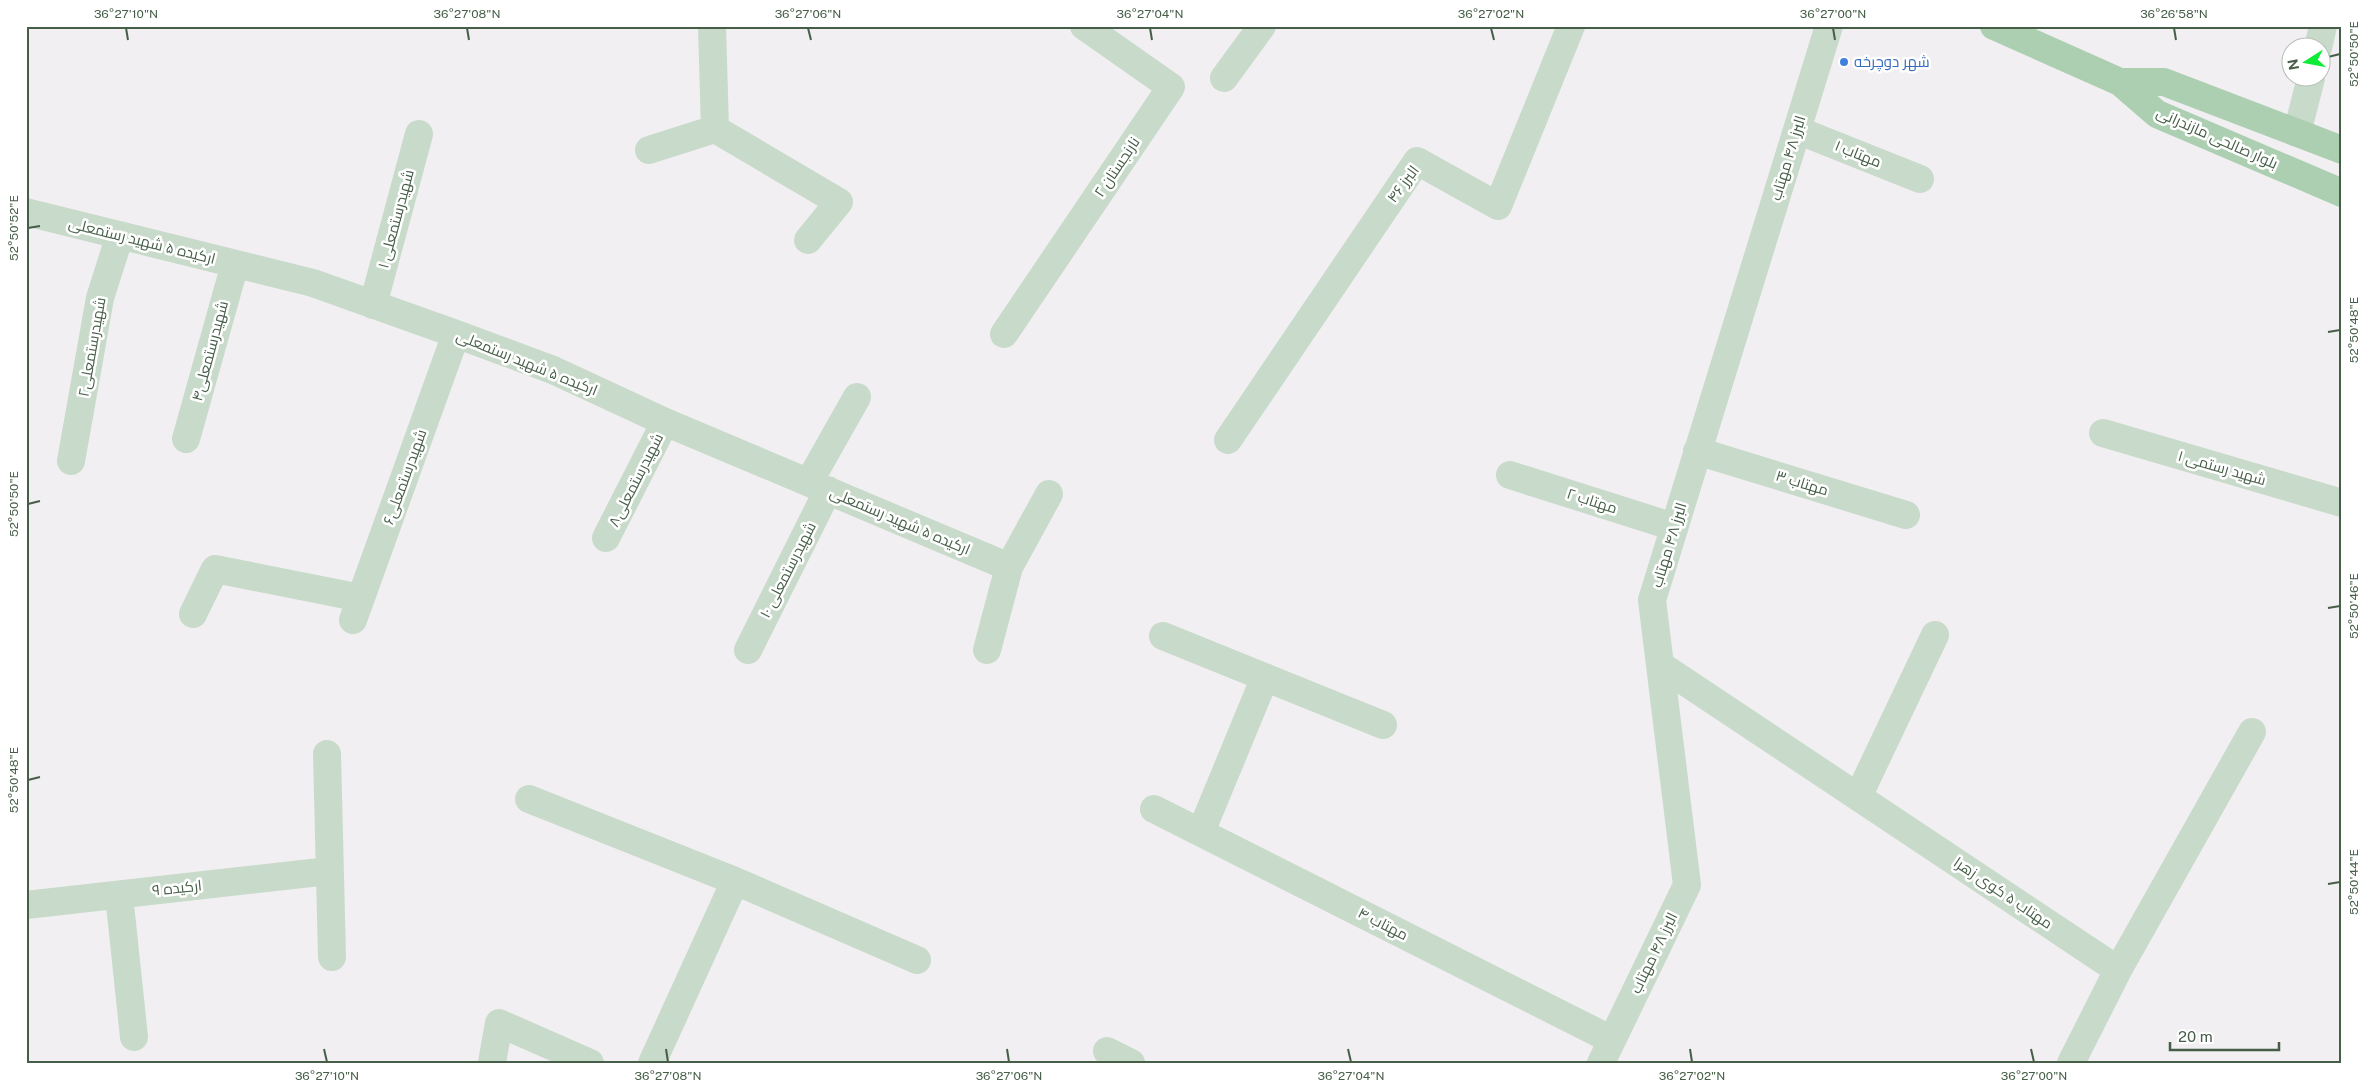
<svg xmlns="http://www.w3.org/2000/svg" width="2368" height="1089" font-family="'Public Sans',Cairo,sans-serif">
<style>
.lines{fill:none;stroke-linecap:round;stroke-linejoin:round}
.minor{stroke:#c8dac9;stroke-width:28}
.primary{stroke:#adcfb1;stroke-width:28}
.ticks{fill:none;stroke:#465e48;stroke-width:2}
.shop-dot{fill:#3f7fe0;stroke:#fff;stroke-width:2}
.labels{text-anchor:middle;stroke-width:5;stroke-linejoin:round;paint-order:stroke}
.shop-label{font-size:15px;fill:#366cbe;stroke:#fff;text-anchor:start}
.street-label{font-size:15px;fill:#465e48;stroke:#fff}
.neatline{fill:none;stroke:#465e48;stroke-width:2}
.ticks-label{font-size:12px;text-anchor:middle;fill:#465e48}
</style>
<rect width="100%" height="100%" fill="#f1eff2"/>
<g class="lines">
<path class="minor" d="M 712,26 L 715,129 L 839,202 L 808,240
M 2318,48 L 2323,26
M 1224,78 L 1262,26
M 1797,130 L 1920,179
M 2297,133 L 2311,78
M 649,150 L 715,129
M 26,212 L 313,283 L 456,334 L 553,370 L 665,422 L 1009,567
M 373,305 L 419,134
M 1004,334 L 1171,87 L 1084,26
M 2103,433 L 2342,503
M 186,439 L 235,264
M 1228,440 L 1417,161 L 1498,206 L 1571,26
M 1697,451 L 1906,515
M 71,461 L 100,298 L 120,235
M 1510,475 L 1674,527
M 809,482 L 857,397
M 606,538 L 665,422
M 193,614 L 215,569 L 361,598
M 353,620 L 456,334
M 1163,636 L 1383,725
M 748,650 L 828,490
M 987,650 L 1009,567 L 1049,494
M 1660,665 L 2118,970 L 2252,732
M 327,754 L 332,957
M 1858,797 L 1935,635
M 529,799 L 735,881
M 1154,809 L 1612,1040
M 1201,832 L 1265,677
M 119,895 L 134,1037
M 26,905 L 329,871
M 1107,1051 L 1131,1063
M 492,1063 L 499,1023 L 590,1063
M 652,1063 L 735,881 L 917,960
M 1601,1063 L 1687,885 L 1652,600 L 1829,26
M 2071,1063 L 2118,970"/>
<path class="primary" d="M 1994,26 L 2120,82 L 2157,114 L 2342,193
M 2120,82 L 2164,82 L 2342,150"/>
</g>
<path class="ticks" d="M 126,28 L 128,40M 467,28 L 469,40M 808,28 L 811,40M 1150,28 L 1152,40M 1491,28 L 1494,40M 1833,28 L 1835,40M 2174,28 L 2176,40M 2328,57 L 2340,54M 28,228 L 40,226M 2328,332 L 2340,330M 28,504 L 40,501M 2328,608 L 2340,606M 28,780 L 40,777M 2328,884 L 2340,882M 324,1049 L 327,1062M 666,1049 L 668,1062M 1007,1049 L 1009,1062M 1348,1049 L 1351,1062M 1690,1049 L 1692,1062M 2031,1049 L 2034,1062"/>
<circle class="shop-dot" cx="1844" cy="62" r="5"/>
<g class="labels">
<g class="shop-label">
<text x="1854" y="67">شهر دوچرخه</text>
</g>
<g class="street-label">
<text transform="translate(2217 138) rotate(24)" y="5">بلوار صالحی مازندرانی</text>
<text transform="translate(1858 154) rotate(22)" y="5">مهتاب ۱</text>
<text transform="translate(1788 158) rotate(-73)" y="5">البرز ۴۸ مهتاب</text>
<text transform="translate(1117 167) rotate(-56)" y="5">نارنجستان ۲</text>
<text transform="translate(1403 184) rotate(-53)" y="5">البرز ۴۶</text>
<text transform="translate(396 219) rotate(-75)" y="5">شهیدرستمعلی ۱</text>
<text transform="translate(142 241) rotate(14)" y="5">ارکیده ۵ شهید رستمعلی</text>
<text transform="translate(92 347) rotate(-80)" y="5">شهیدرستمعلی۲</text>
<text transform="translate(210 351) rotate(-75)" y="5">شهیدرستمعلی۴</text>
<text transform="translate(527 363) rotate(22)" y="5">ارکیده ۵ شهید رستمعلی</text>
<text transform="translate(2222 468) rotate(16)" y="5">شهید رستمی ۱</text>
<text transform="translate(405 477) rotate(-70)" y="5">شهیدرستمعلی۶</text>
<text transform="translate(636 480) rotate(-63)" y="5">شهیدرستمعلی۸</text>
<text transform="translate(1802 483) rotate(17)" y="5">مهتاب ۳</text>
<text transform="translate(1592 501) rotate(18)" y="5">مهتاب ۲</text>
<text transform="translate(900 521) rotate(23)" y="5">ارکیده ۵ شهید رستمعلی</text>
<text transform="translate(1669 545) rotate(-73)" y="5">البرز ۴۸ مهتاب</text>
<text transform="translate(788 570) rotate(-63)" y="5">شهیدرستمعلی ۱۰</text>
<text transform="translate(177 888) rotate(-6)" y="5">ارکیده ۹</text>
<text transform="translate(2003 893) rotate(34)" y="5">مهتاب ۵ کوی زهرا</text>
<text transform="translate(1383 924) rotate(27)" y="5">مهتاب ۴</text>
<text transform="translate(1654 953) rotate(-64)" y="5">البرز ۴۸ مهتاب</text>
</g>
</g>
<rect width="2368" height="1089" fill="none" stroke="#ffffff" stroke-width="55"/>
<g transform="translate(2306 62) rotate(259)"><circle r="24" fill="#ffffff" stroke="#b5bfb6"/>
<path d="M0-4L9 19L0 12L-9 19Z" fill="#0fec37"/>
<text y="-8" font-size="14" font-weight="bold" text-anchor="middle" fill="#465e48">N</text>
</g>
<path d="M2170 1042v8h109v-8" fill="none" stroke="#465e48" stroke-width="2.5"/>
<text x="2178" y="1042" font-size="15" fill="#465e48" stroke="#ffffff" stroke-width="4" paint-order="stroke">20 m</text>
<rect x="28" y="28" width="2312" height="1034" class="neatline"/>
<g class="ticks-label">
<text x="126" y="18">36°27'10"N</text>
<text x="467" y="18">36°27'08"N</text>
<text x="808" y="18">36°27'06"N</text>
<text x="1150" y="18">36°27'04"N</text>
<text x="1491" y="18">36°27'02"N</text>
<text x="1833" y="18">36°27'00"N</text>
<text x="2174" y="18">36°26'58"N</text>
<text transform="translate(2354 54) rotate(-90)" y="4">52°50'50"E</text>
<text transform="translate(14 228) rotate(-90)" y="4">52°50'52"E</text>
<text transform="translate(2354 330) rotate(-90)" y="4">52°50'48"E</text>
<text transform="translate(14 504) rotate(-90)" y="4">52°50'50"E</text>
<text transform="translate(2354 606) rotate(-90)" y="4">52°50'46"E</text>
<text transform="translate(14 780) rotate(-90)" y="4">52°50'48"E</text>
<text transform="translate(2354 882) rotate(-90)" y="4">52°50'44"E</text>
<text x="327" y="1080">36°27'10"N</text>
<text x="668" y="1080">36°27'08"N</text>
<text x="1009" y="1080">36°27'06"N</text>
<text x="1351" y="1080">36°27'04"N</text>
<text x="1692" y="1080">36°27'02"N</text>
<text x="2034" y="1080">36°27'00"N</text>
</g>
</svg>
